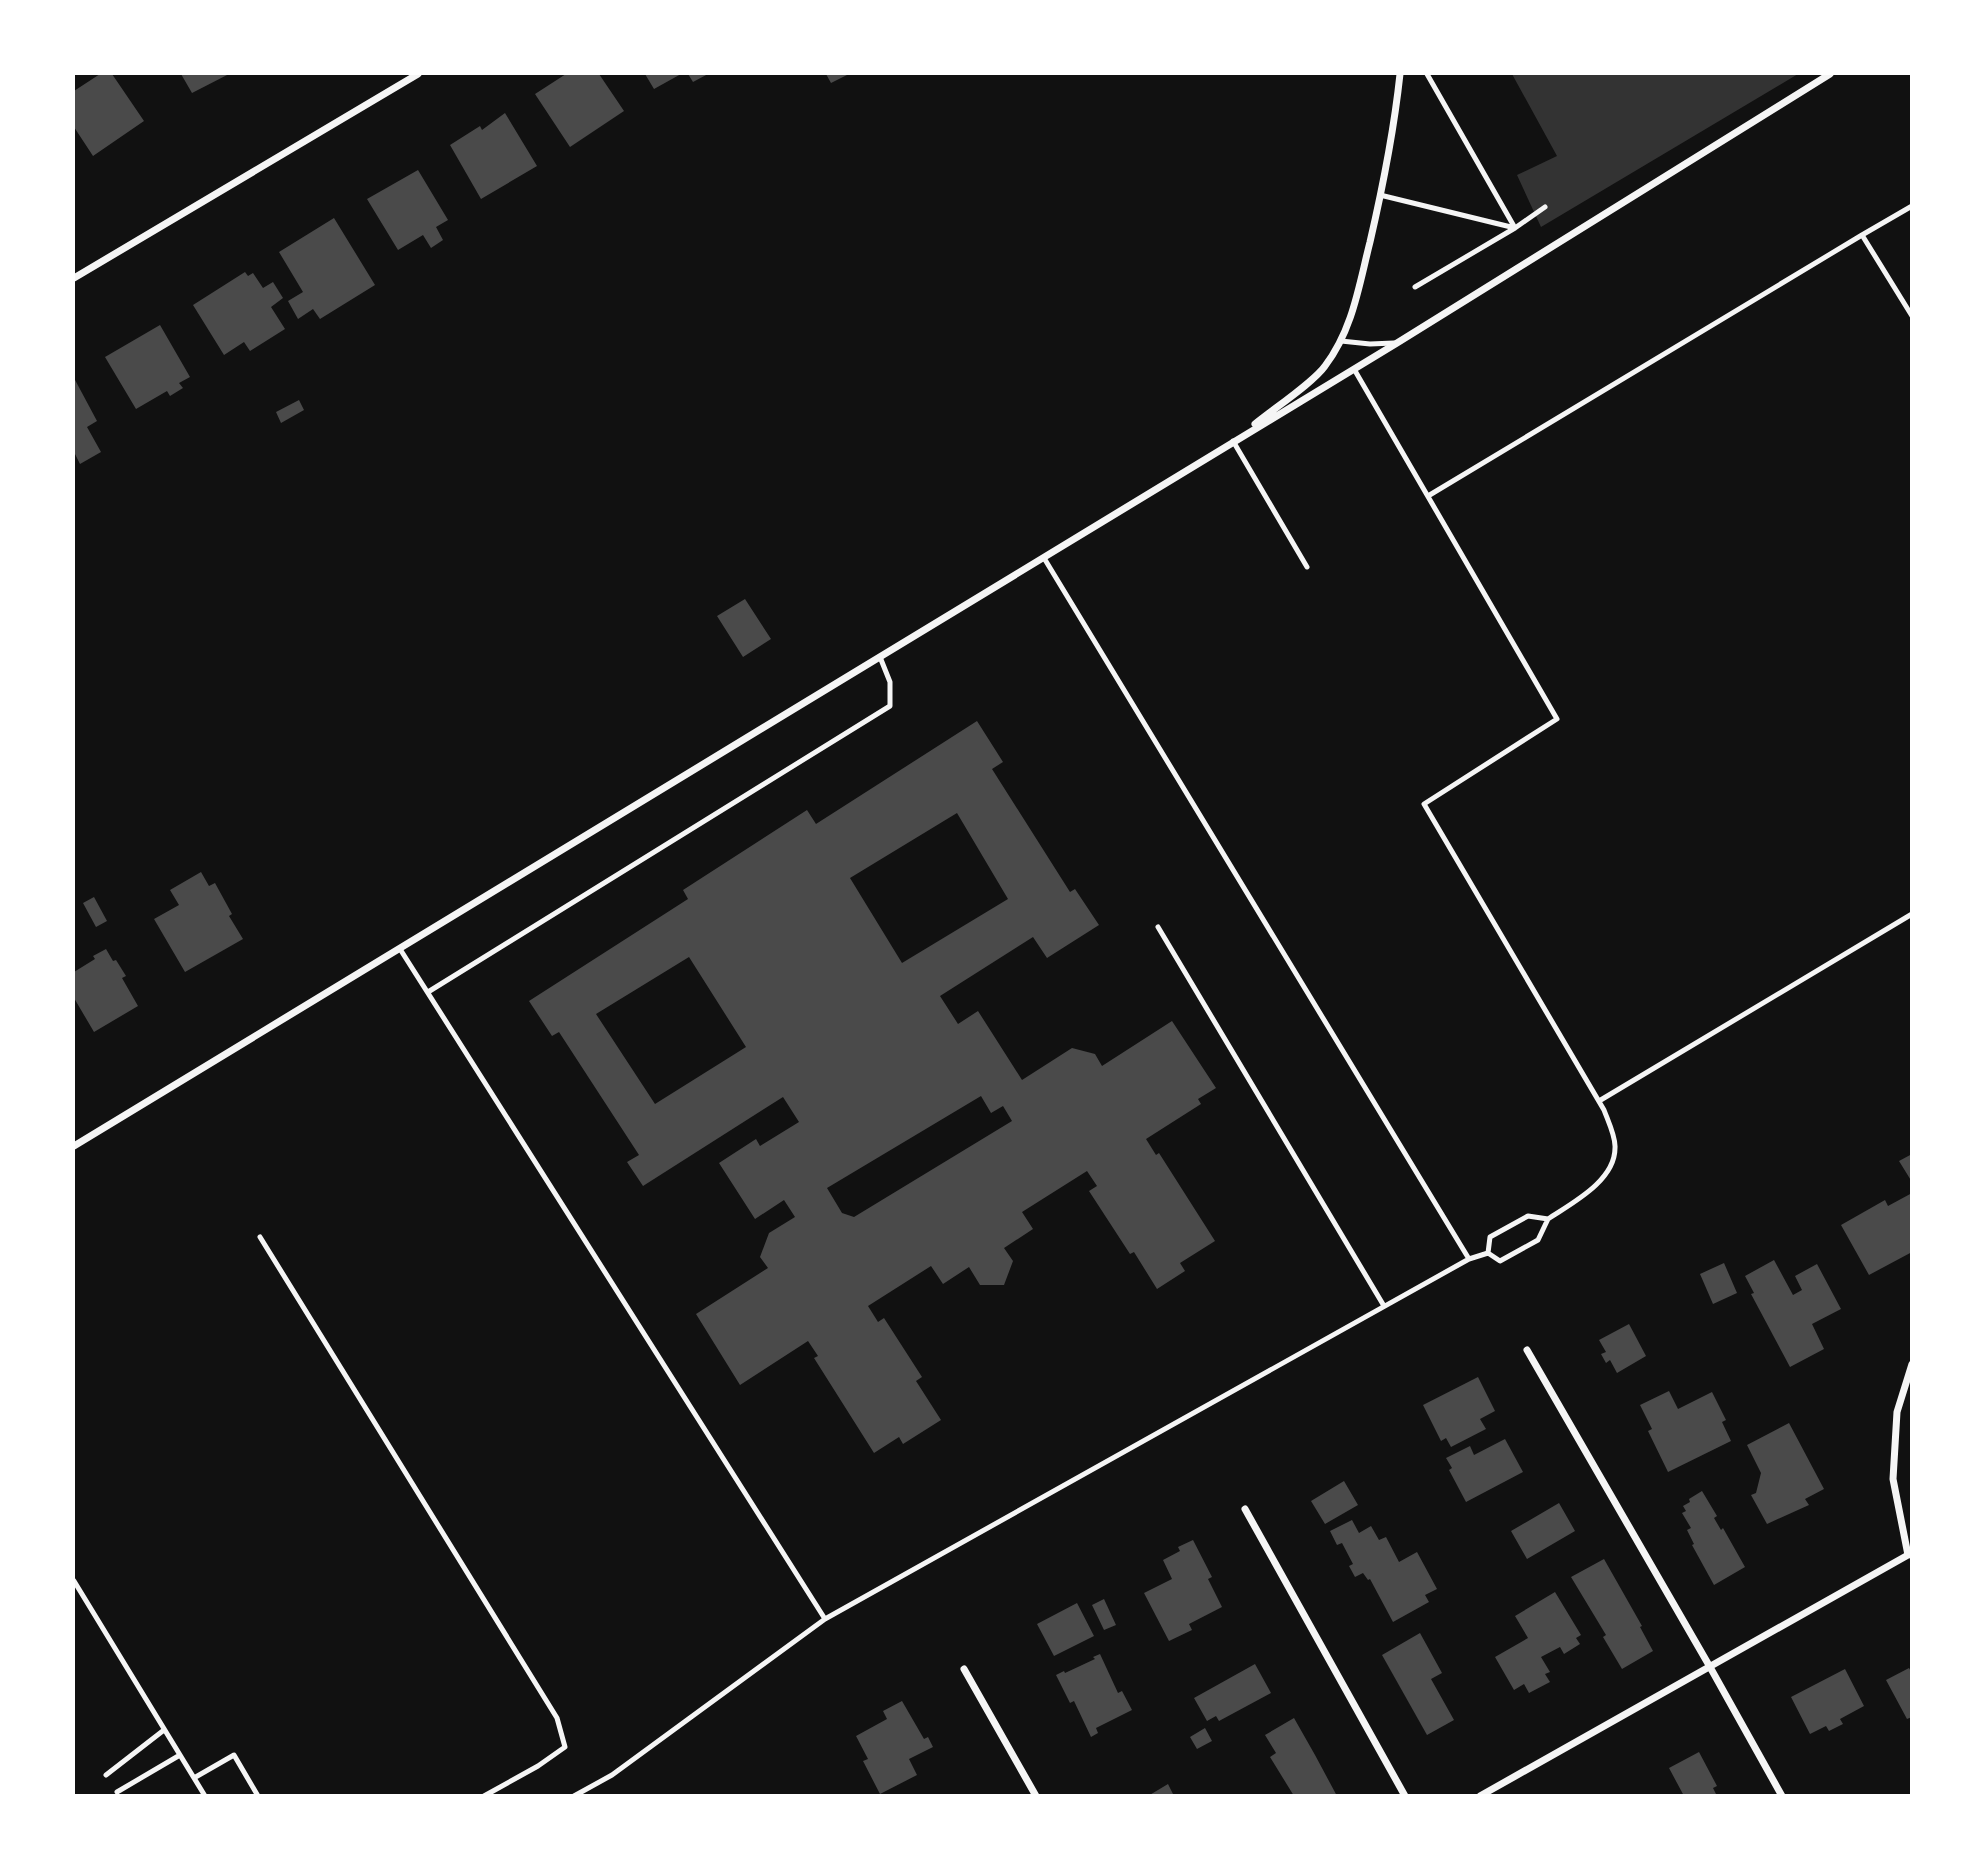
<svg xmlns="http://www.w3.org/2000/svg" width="1985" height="1869" font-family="'Source Serif 4',serif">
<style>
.water{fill:#333}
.building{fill:#4a4a4a;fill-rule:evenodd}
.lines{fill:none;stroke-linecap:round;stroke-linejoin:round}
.service{stroke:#f5f5f5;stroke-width:5}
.minor{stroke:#f5f5f5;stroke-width:7}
</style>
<rect width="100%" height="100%" fill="#111"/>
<path class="water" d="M 1512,74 L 1798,74 L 1541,227 L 1517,175 L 1557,156 Z"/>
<path class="building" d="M 100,74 L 112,74 L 144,121 L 93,156 L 74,127 L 74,91 Z
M 181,74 L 229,74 L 192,93 Z
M 566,74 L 599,74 L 624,111 L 570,147 L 535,94 Z
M 645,74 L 681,74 L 654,89 Z
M 688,74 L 708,74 L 693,82 Z
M 826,74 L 849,74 L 831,83 Z
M 505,113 L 537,166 L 481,199 L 450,145 L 480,126 L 482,130 Z
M 418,170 L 448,220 L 436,227 L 443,240 L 431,248 L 423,235 L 398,250 L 367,199 Z
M 334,218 L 375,285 L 320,319 L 313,309 L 298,319 L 288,301 L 303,292 L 279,252 Z
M 245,272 L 248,276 L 253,273 L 263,288 L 273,282 L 283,298 L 271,307 L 285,329 L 250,351 L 244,342 L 224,355 L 193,305 Z
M 160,325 L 190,377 L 179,383 L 183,388 L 170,396 L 167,391 L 136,409 L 105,357 Z
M 74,378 L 97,421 L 87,427 L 101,452 L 80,464 L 74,452 Z
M 299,400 L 304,410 L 281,423 L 276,412 Z
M 745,599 L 771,639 L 743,657 L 717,616 Z
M 977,721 L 1003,762 L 992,769 L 1070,892 L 1075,889 L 1099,925 L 1047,958 L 1033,937 L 940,996 L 958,1024 L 978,1011 L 1022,1080 L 1072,1048 L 1095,1054 L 1102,1066 L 1172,1021 L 1216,1088 L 1198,1099 L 1201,1104 L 1146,1139 L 1156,1155 L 1159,1153 L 1215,1241 L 1180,1263 L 1185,1271 L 1157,1289 L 1134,1252 L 1130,1254 L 1089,1191 L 1097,1186 L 1087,1171 L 1022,1212 L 1033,1229 L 1004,1248 L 1013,1261 L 1004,1285 L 980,1285 L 969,1267 L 943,1284 L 931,1266 L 868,1306 L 878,1322 L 884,1318 L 922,1377 L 916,1381 L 941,1420 L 903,1444 L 899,1437 L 874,1453 L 814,1358 L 818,1356 L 808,1341 L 740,1385 L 696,1314 L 768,1268 L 760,1257 L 769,1233 L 795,1217 L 784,1200 L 755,1219 L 719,1163 L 756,1139 L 760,1146 L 799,1122 L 783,1097 L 643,1186 L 627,1162 L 639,1155 L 559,1032 L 552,1036 L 529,1001 L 688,899 L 683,890 L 807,810 L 816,824 ZM 957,813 L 1008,899 L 902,963 L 850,878 ZM 689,957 L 746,1047 L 655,1104 L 596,1014 ZM 981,1096 L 991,1113 L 1003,1106 L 1012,1121 L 854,1217 L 842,1213 L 827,1188 Z
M 201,872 L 209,886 L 215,883 L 232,914 L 229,916 L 243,939 L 185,972 L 154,919 L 179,905 L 170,890 Z
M 94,897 L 107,921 L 96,927 L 83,903 Z
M 106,949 L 113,961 L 116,960 L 126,976 L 122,978 L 138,1006 L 94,1032 L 74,998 L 74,972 L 95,959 L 93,956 Z
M 1912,1154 L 1912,1182 L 1899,1161 Z
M 1912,1193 L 1912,1252 L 1869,1275 L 1841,1225 L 1885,1200 L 1888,1206 Z
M 1774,1260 L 1793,1295 L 1802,1290 L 1795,1276 L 1817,1264 L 1841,1309 L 1812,1324 L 1824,1349 L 1790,1367 L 1751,1294 L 1754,1293 L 1745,1276 Z
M 1724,1263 L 1737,1293 L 1713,1304 L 1700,1274 Z
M 1629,1324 L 1646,1356 L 1617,1373 L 1610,1360 L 1606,1363 L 1601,1354 L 1606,1352 L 1599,1340 Z
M 1478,1377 L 1495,1411 L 1480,1419 L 1486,1429 L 1451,1447 L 1446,1438 L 1441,1441 L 1423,1405 Z
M 1669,1391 L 1678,1409 L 1712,1392 L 1726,1420 L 1722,1422 L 1731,1441 L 1668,1472 L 1648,1431 L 1652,1429 L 1640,1405 Z
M 1789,1423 L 1824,1489 L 1805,1499 L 1809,1505 L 1767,1524 L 1751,1495 L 1756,1493 L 1761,1473 L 1747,1445 Z
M 1505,1439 L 1523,1472 L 1466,1502 L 1449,1470 L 1452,1468 L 1446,1458 L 1470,1446 L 1474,1455 Z
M 1344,1481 L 1358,1505 L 1325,1524 L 1311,1501 Z
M 1702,1491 L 1717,1516 L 1714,1518 L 1721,1530 L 1723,1528 L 1745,1567 L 1714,1585 L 1692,1545 L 1694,1544 L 1687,1530 L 1691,1528 L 1682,1513 L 1686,1511 L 1683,1506 L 1690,1502 L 1689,1499 Z
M 1559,1503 L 1575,1531 L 1527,1559 L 1511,1531 Z
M 1352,1520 L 1359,1533 L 1371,1526 L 1379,1540 L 1386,1537 L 1399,1562 L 1417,1552 L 1437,1589 L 1425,1595 L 1429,1602 L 1393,1622 L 1370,1579 L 1368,1580 L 1363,1573 L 1355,1577 L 1349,1566 L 1353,1564 L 1342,1543 L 1337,1545 L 1330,1531 Z
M 1193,1540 L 1212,1577 L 1208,1579 L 1222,1607 L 1189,1624 L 1192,1630 L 1169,1641 L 1144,1593 L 1172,1579 L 1163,1560 L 1180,1551 L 1178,1547 Z
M 1604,1559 L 1642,1626 L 1640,1627 L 1653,1651 L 1622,1669 L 1603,1637 L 1606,1635 L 1571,1577 Z
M 1555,1592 L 1581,1635 L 1576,1638 L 1580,1644 L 1564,1654 L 1560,1647 L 1541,1657 L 1550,1672 L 1545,1674 L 1550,1682 L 1529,1693 L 1524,1684 L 1514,1690 L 1495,1657 L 1528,1638 L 1515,1616 Z
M 1104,1599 L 1116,1625 L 1104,1630 L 1092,1605 Z
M 1077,1603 L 1094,1636 L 1054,1656 L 1037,1624 Z
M 1420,1633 L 1442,1673 L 1431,1679 L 1454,1720 L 1427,1735 L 1382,1655 Z
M 1100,1654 L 1118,1693 L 1122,1691 L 1132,1710 L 1096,1728 L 1098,1733 L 1091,1737 L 1074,1701 L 1070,1703 L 1056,1675 L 1064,1671 L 1065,1673 L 1095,1659 L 1093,1657 Z
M 1255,1664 L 1271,1693 L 1219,1721 L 1216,1716 L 1207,1721 L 1194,1698 Z
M 1909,1668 L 1912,1673 L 1912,1717 L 1907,1719 L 1886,1680 Z
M 1845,1669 L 1864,1706 L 1840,1719 L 1843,1724 L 1829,1731 L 1826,1726 L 1810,1734 L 1791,1697 Z
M 902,1701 L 924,1739 L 928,1737 L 933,1747 L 909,1759 L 917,1775 L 880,1794 L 863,1761 L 868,1759 L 856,1736 L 887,1719 L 883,1711 Z
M 1294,1718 L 1315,1755 L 1337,1796 L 1294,1796 L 1270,1757 L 1276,1753 L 1265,1735 Z
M 1205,1728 L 1212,1741 L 1197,1749 L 1190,1737 Z
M 1699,1752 L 1717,1786 L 1713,1788 L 1717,1796 L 1684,1796 L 1669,1768 Z
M 1168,1784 L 1174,1796 L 1148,1796 Z"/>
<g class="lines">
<path class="service" d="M 1380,195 L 1515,228 L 1545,207
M 1862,235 L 1912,206
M 1415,287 L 1515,228 L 1427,74
M 1341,341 L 1370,344 L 1394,343
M 1354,369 L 1557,719 L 1424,804 L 1604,1110 C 1608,1121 1616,1137 1615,1148 C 1615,1181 1572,1203 1548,1219
M 1233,441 L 1307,567
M 1428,496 L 1862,235 L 1912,316
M 1158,927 L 1384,1306
M 400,949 L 825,1619
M 428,992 L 890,706 L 890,682 L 880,657
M 1599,1101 L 1912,914
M 260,1237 L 557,1718 L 565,1747 L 538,1766 L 484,1796
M 1469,1259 L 1488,1253 L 1500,1261 L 1538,1240 L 1548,1219 L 1528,1216 L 1490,1237 L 1488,1253
M 74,1581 L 205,1796
M 106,1775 L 164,1730
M 194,1778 L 234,1755 L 258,1796
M 117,1792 L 180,1755
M 574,1796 L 612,1775 L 825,1619 L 1469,1259 L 1044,558"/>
<path class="minor" d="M 74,278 L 418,74
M 1255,424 C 1273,409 1313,383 1325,366 C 1353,329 1359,285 1370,242 C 1383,186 1394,130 1400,74
M 74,1146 L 1397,343 L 1830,74
M 1527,1350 L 1710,1667 L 1782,1796
M 1245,1509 L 1405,1796
M 1908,1555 L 1893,1479 L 1897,1412 L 1912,1364
M 964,1669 L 1036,1796
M 1480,1796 L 1908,1555"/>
</g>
<rect width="1985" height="1869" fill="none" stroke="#ffffff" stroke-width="150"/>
</svg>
